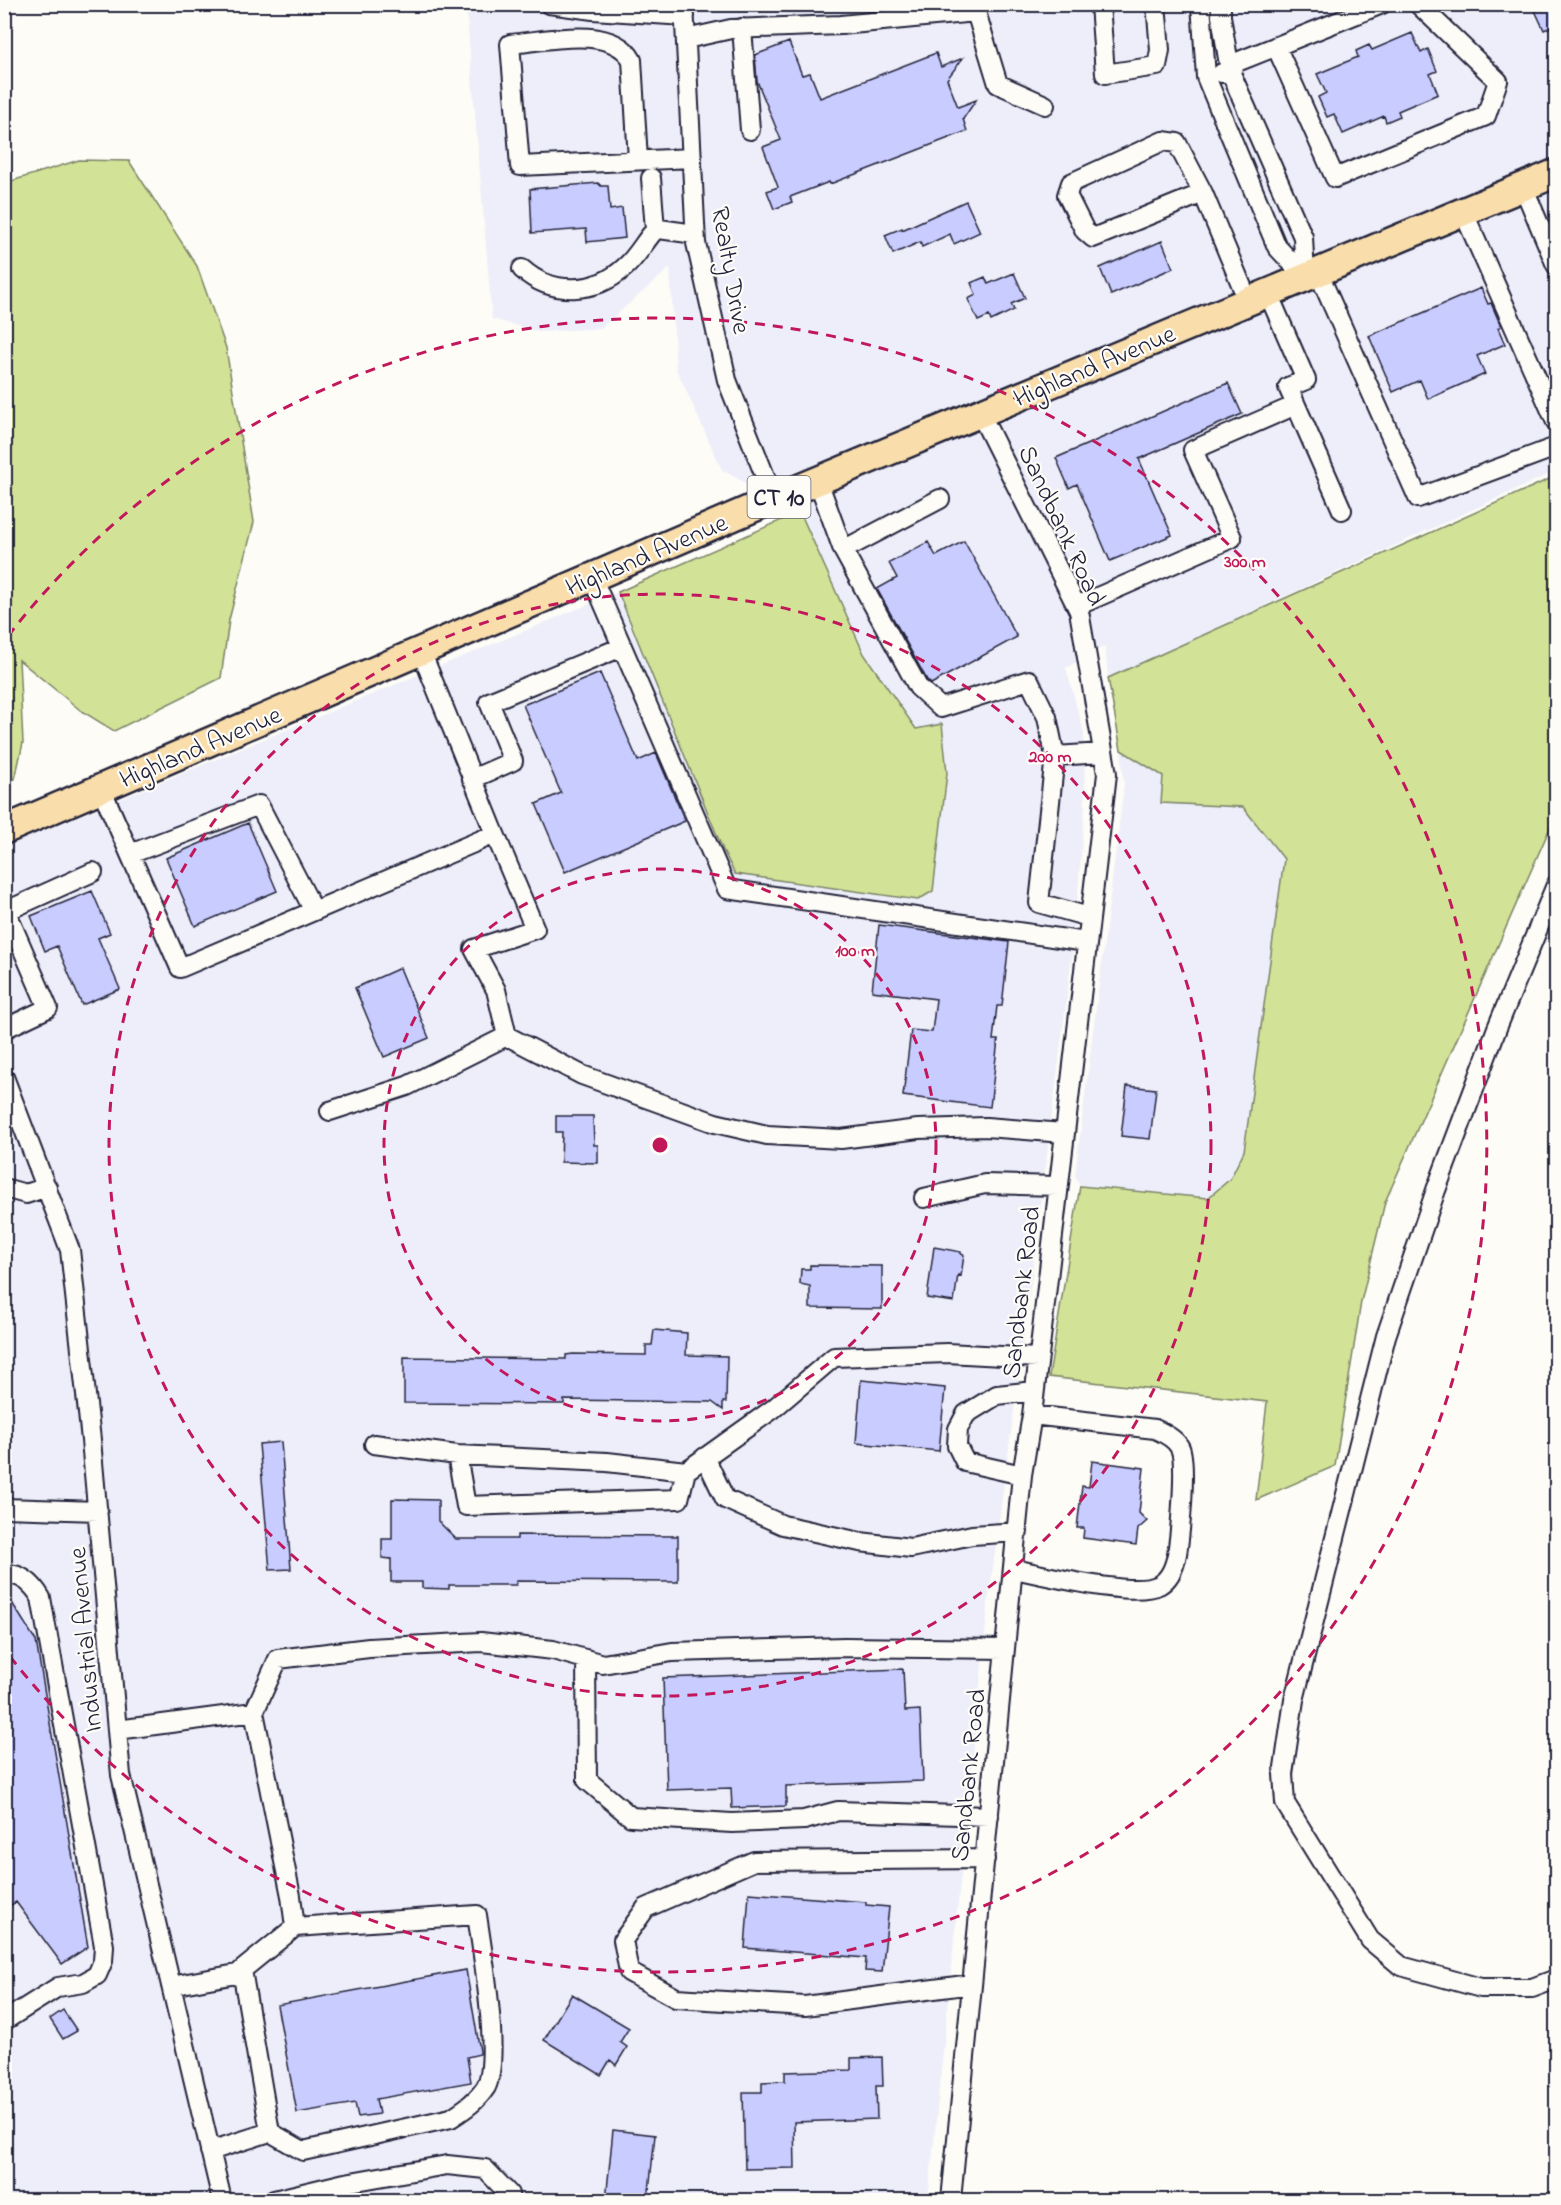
<svg xmlns="http://www.w3.org/2000/svg" width="1561" height="2205" font-family="'Indie Flower',sans-serif">
<style>
.built{fill:#edeef9}
.green{fill:#d2e296;stroke:#7a8268;stroke-width:1.5}
.building{fill:#c9ccff;stroke:#22223b;stroke-width:1.5}
.lines{fill:none;stroke-linecap:round;stroke-linejoin:round}
.minor-casing{stroke:#22223b;stroke-width:22}
.highway-casing{stroke:#22223b;stroke-width:32}
.minor{stroke:#fdfcf7;stroke-width:18}
.highway{stroke:#f9deab;stroke-width:27}
.ring{fill:none;stroke:#c2185b;stroke-width:3;stroke-dasharray:10 8}
.labels{text-anchor:middle;stroke-width:4.5;stroke-linejoin:round;paint-order:stroke}
.shield{fill:#fdfcf7;stroke:#646373;stroke-width:1.5}
.shield-label{font-size:24px;font-weight:bold;fill:#22223b}
.street-label{font-size:26px;fill:#22223b;stroke:#fdfcf7}
.centre{fill:#c2185b;stroke:#fdfcf7;stroke-width:3}
.ring-label{font-size:18px;text-anchor:middle;font-weight:bold;fill:#c2185b;stroke:#fdfcf7;stroke-width:4.5;stroke-linejoin:round;paint-order:stroke}
</style>
<rect width="100%" height="100%" fill="#fdfcf7"/>
<filter id="ink" filterUnits="userSpaceOnUse"><feTurbulence type="fractalNoise" baseFrequency=".0167" numOctaves="2"/><feDisplacementMap in="SourceGraphic" scale="12" xChannelSelector="R" yChannelSelector="G"/><feConvolveMatrix kernelMatrix="1 2 1 2 8 2 1 2 1" color-interpolation-filters="sRGB"/></filter>
<g filter="url(#ink)">
<path class="built" d="M 466,5 L 1556,5 L 1556,471 L 1108,678 L 1105,646 L 1066,668 L 1084,733 L 1085,806 L 1074,940 L 1030,1290 L 989,1596 L 928,2200 L 5,2200 L 5,847 L 618,592 L 799,512 L 722,470 L 676,368 L 670,268 L 601,328 L 540,332 L 492,319 Z
M 1121,750 L 1163,776 L 1161,803 L 1243,807 L 1284,859 L 1244,1151 L 1230,1179 L 1208,1198 L 1080,1186 L 1075,1175 L 1124,785 Z"/>
<path class="green" d="M 79,160 L 129,161 L 197,266 L 226,348 L 254,522 L 229,620 L 221,678 L 114,731 L 80,710 L 19,660 L 23,743 L 15,779 L 5,783 L 5,183 Z
M 1556,476 L 1556,814 L 1385,1202 L 1361,1302 L 1335,1466 L 1256,1500 L 1267,1402 L 1049,1377 L 1080,1186 L 1208,1198 L 1230,1179 L 1244,1151 L 1284,859 L 1243,807 L 1161,803 L 1163,776 L 1121,750 L 1108,678 Z
M 800,512 L 864,654 L 916,729 L 942,724 L 947,773 L 933,891 L 918,900 L 735,874 L 723,850 L 618,592 Z"/>
<path class="building" d="M 1532,4 L 1557,4 L 1557,24 L 1544,30 Z
M 1412,33 L 1421,53 L 1428,49 L 1437,71 L 1430,74 L 1438,94 L 1398,111 L 1400,116 L 1386,122 L 1384,116 L 1343,134 L 1334,114 L 1327,117 L 1318,97 L 1326,93 L 1317,74 L 1358,57 L 1356,51 L 1369,45 L 1372,50 Z
M 789,42 L 802,75 L 810,73 L 820,98 L 936,53 L 941,67 L 963,58 L 947,79 L 958,107 L 976,100 L 963,119 L 967,131 L 830,184 L 829,182 L 790,197 L 792,202 L 774,209 L 767,191 L 778,187 L 763,147 L 781,140 L 757,81 L 755,55 Z
M 598,183 L 601,186 L 608,186 L 610,210 L 622,208 L 625,238 L 587,242 L 586,229 L 532,233 L 530,189 Z
M 966,201 L 980,232 L 954,244 L 950,234 L 922,247 L 920,242 L 893,254 L 885,235 L 902,228 L 902,230 Z
M 1162,241 L 1173,268 L 1111,295 L 1100,268 Z
M 1014,273 L 1025,298 L 1011,304 L 1014,310 L 991,321 L 989,316 L 978,321 L 968,299 L 976,295 L 971,283 L 985,277 L 988,284 Z
M 1481,288 L 1488,304 L 1491,303 L 1501,326 L 1498,328 L 1505,344 L 1477,356 L 1485,374 L 1428,399 L 1420,380 L 1393,392 L 1369,336 Z
M 1228,383 L 1242,414 L 1139,459 L 1172,535 L 1110,561 L 1077,484 L 1069,488 L 1056,458 Z
M 964,541 L 1017,637 L 931,684 L 927,680 L 877,589 L 897,578 L 889,563 L 928,542 L 936,556 Z
M 600,673 L 638,761 L 656,753 L 685,821 L 565,872 L 536,804 L 561,793 L 523,705 Z
M 248,823 L 277,891 L 195,926 L 166,858 Z
M 92,891 L 110,933 L 98,938 L 120,989 L 82,1005 L 57,946 L 45,951 L 31,916 Z
M 879,925 L 1009,942 L 1002,1006 L 997,1006 L 993,1040 L 998,1040 L 990,1107 L 903,1096 L 911,1030 L 932,1032 L 936,999 L 872,991 Z
M 400,968 L 429,1038 L 384,1057 L 355,988 Z
M 1127,1086 L 1156,1089 L 1150,1139 L 1121,1136 Z
M 556,1116 L 593,1116 L 594,1145 L 598,1145 L 598,1163 L 561,1162 L 562,1132 L 556,1132 Z
M 934,1247 L 961,1252 L 961,1254 L 964,1255 L 961,1276 L 958,1275 L 954,1302 L 927,1298 Z
M 810,1265 L 882,1266 L 882,1309 L 810,1308 L 810,1286 L 800,1284 L 801,1269 L 810,1269 Z
M 654,1330 L 687,1333 L 686,1355 L 727,1356 L 726,1402 L 723,1402 L 723,1410 L 712,1402 L 564,1400 L 564,1404 L 404,1403 L 404,1357 L 566,1359 L 566,1355 L 573,1354 L 646,1355 L 646,1345 L 652,1345 Z
M 861,1380 L 945,1388 L 939,1451 L 856,1443 Z
M 281,1442 L 291,1569 L 270,1570 L 259,1444 Z
M 1092,1461 L 1144,1468 L 1139,1513 L 1147,1521 L 1138,1529 L 1136,1545 L 1083,1538 L 1084,1528 L 1077,1528 L 1082,1486 L 1089,1487 Z
M 392,1499 L 438,1500 L 438,1521 L 456,1539 L 517,1539 L 517,1535 L 678,1536 L 678,1582 L 516,1581 L 516,1585 L 449,1585 L 449,1589 L 422,1588 L 422,1582 L 391,1582 L 391,1559 L 382,1558 L 382,1539 L 392,1539 Z
M 4,1590 L 36,1641 L 88,1947 L 62,1964 L 16,1902 L 4,1909 Z
M 903,1669 L 905,1711 L 920,1710 L 923,1781 L 786,1786 L 786,1806 L 732,1808 L 731,1788 L 667,1790 L 663,1678 Z
M 749,1893 L 866,1902 L 866,1905 L 889,1907 L 882,1972 L 865,1971 L 866,1958 L 745,1948 Z
M 466,1970 L 480,2051 L 480,2054 L 467,2057 L 471,2082 L 376,2099 L 379,2114 L 358,2117 L 355,2103 L 297,2113 L 277,2005 Z
M 572,1994 L 629,2028 L 620,2042 L 627,2047 L 616,2065 L 610,2060 L 601,2075 L 544,2040 Z
M 63,2010 L 77,2031 L 63,2039 L 50,2019 Z
M 882,2057 L 883,2086 L 876,2086 L 877,2119 L 794,2122 L 795,2168 L 745,2169 L 743,2092 L 762,2092 L 762,2082 L 785,2081 L 785,2072 L 851,2070 L 851,2058 Z
M 613,2130 L 655,2135 L 648,2200 L 606,2200 Z"/>
<g class="lines">
<defs>
<path id="minor" d="M 549,4 L 593,10 L 685,16
M 684,4 L 696,243 L 727,380 L 774,499
M 1100,4 L 1105,74 L 1157,66 L 1160,50 L 1156,4
M 1201,4 L 1206,77 L 1277,247 L 1305,277
M 1221,4 L 1221,16 L 1230,71 L 1303,237 L 1305,277
M 742,28 L 750,130
M 686,39 L 731,29 L 841,25 L 976,12 L 998,84 L 1045,105
M 1276,46 L 1335,178 L 1486,116 L 1498,81 L 1418,4
M 1222,73 L 1230,71 L 1237,62 L 1382,4
M 638,160 L 632,60 C 612,24 545,41 510,44 L 520,166 L 692,158
M 651,178 L 655,230
M 1523,186 L 1556,265
M 1203,193 L 1177,143 L 1163,141 L 1071,183 L 1067,195 L 1085,231 L 1093,238 L 1203,193 L 1248,301
M 1463,211 L 1556,422
M 522,269 C 552,296 596,294 625,267 C 637,257 644,242 655,230 L 659,229 L 695,234
M 1318,272 L 1418,498 L 1556,447
M 1268,293 L 1306,380 L 1288,387 L 1342,510
M 818,481 L 843,550 L 918,687 L 941,708 L 1029,680 L 1047,717 L 1055,756 L 1039,903 L 1089,917
M 843,550 L 940,499
M 592,577 L 727,889 L 1086,942
M 1077,606 L 1232,538 L 1193,450 L 1296,405
M 1055,756 L 1103,753
M 472,779 L 513,761 L 489,702 L 622,647
M 101,788 L 180,968 L 495,834 L 421,651
M 130,854 L 259,805 L 314,911
M 1556,885 L 1497,1028 L 1436,1190 L 1386,1336 L 1294,1700 L 1283,1774 L 1285,1803 L 1370,1940 L 1401,1966 L 1481,1988 L 1532,1988 L 1556,1979
M 4,912 L 93,872
M 4,1029 L 48,1008 L 6,911
M 507,1036 L 582,1075 L 715,1123 L 767,1135 L 841,1139 L 918,1129 L 986,1127 L 1064,1133
M 4,1077 L 70,1250 L 91,1440 L 121,1775 L 222,2200
M 330,1111 L 407,1086 L 507,1036 L 496,990 L 474,949 L 535,929 L 495,834
M 4,1188 L 26,1194 L 47,1187
M 924,1198 L 985,1184 L 1058,1186
M 374,1444 L 457,1455 L 607,1462 L 686,1471 L 773,1409 L 834,1357 L 947,1353 L 1038,1358
M 457,1455 L 466,1506 L 679,1499 L 686,1471
M 705,1457 L 725,1499 L 783,1525 L 860,1542 L 911,1548 L 972,1535 L 1018,1532
M 1022,1475 L 965,1462 L 957,1446 L 958,1429 L 966,1414 L 997,1395 L 1034,1391
M 4,1508 L 98,1511
M 1014,1569 C 1045,1575 1133,1598 1159,1585 C 1170,1579 1175,1565 1177,1554 C 1180,1535 1187,1463 1180,1448 C 1176,1439 1164,1433 1155,1429 L 1032,1415
M 4,1574 C 22,1573 33,1584 41,1598 L 104,1946 L 103,1961 L 97,1975 L 83,1983 L 58,1987 L 4,2021
M 586,1659 L 587,1780 L 631,1817 L 732,1823 L 804,1820 L 838,1811 L 989,1816
M 117,1730 L 254,1712
M 972,1984 L 805,2006 L 676,1998 L 629,1972 L 623,1940 L 646,1908 L 754,1861 L 985,1859
M 171,1986 L 242,1973
M 270,2132 L 242,1970 L 295,1927 L 291,1896 L 254,1712 L 278,1659 L 369,1648 L 481,1642 L 553,1650 L 603,1664 L 672,1652 L 844,1647 L 1005,1649
M 210,2151 L 270,2132 L 303,2151 L 451,2118 C 465,2109 477,2101 486,2087 C 501,2058 482,1950 477,1915 L 295,1927
M 274,2200 L 345,2183 L 447,2165 L 485,2169 L 509,2194 L 510,2200
M 951,2200 L 1022,1475 L 1032,1415 L 1107,774 L 1079,611 L 980,413"/>
<path id="highway" d="M 4,830 L 774,499 L 1556,173"/>
</defs>
<use href="#minor" class="minor-casing"/>
<use href="#highway" class="highway-casing"/>
<use href="#minor" class="minor"/>
<use href="#highway" class="highway"/>
</g>
</g>
<g class="ring">
<circle cx="660" cy="1145" r="276"/>
<circle cx="660" cy="1145" r="551"/>
<path d="M8 636A827 827 0 1 1 8 1654"/>
</g>
<g class="labels">
<rect class="shield" x="747.5" y="476" width="63" height="42" rx="4.5"/>
<g class="shield-label">
<text x="779" y="505">CT 10</text>
</g>
<g class="street-label">
<text transform="translate(732 270) rotate(80)" y="9">Realty Drive</text>
<text transform="translate(1094 365) rotate(-23)" y="9">Highland Avenue</text>
<text transform="translate(1063 525) rotate(65)" y="9">Sandbank Road</text>
<text transform="translate(646 554) rotate(-23)" y="9">Highland Avenue</text>
<text transform="translate(200 746) rotate(-23)" y="9">Highland Avenue</text>
<text transform="translate(1020 1292) rotate(-83)" y="9">Sandbank Road</text>
<text transform="translate(84 1640) rotate(-95)" y="9">Industrial Avenue</text>
<text transform="translate(967 1775) rotate(-84)" y="9">Sandbank Road</text>
</g>
</g>
<circle cx="660" cy="1145" r="9" class="centre"/>
<g class="ring-label">
<text x="1245" y="567">300 m</text>
<text x="1050" y="762">200 m</text>
<text x="855" y="956">100 m</text>
</g>
<rect width="1561" height="2205" fill="none" stroke="#fdfcf7" stroke-width="24"/>
<rect x="12" y="12" width="1537" height="2181" fill="none" stroke="#22223b" stroke-width="2" filter="url(#ink)"/>
</svg>
